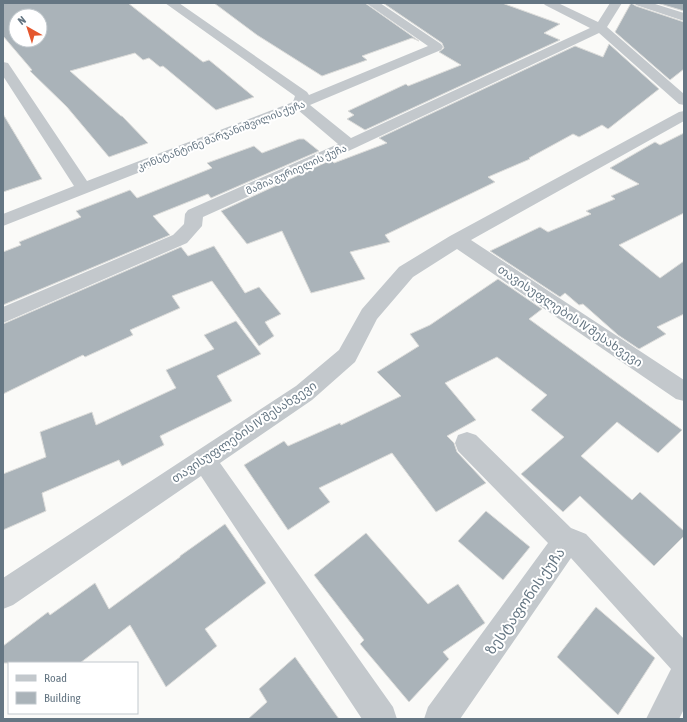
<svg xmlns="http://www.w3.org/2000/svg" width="687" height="722" font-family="'Asap Condensed','Noto Sans Georgian',sans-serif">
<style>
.building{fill:#aab3b9;stroke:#dcdcda;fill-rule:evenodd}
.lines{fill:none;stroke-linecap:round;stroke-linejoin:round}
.minor{fill:#c3c8cc;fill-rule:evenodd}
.labels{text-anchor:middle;stroke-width:4;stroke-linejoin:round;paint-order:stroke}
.far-street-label{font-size:10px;fill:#657683;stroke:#fff}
.street-label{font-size:12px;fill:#657683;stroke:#fff}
.near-street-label{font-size:14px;fill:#657683;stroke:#fff}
</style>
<rect width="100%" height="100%" fill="#fafaf8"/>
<path class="building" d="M 3,3 L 128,3 L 203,62 L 209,60 L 254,97 L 216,110 L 163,66 L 160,67 L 149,58 L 143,60 L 135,53 L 70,71 L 121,116 L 122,116 L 148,143 L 109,157 L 67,107 L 30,71 L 32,70 L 3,36 ZM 16,16 L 40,16 L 40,40 L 16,40 Z
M 214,3 L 365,3 L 419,41 L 412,38 L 362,56 L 367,60 L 322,76 L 257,35 Z
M 383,3 L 502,3 L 560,24 L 544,33 L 560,40 L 365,130 L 347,119 L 354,115 L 348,111 L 406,84 L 408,86 L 461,65 L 439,52 L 444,48 L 442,43 Z
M 631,3 L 636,6 L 684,22 L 684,69 L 670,80 L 615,32 Z
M 657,3 L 684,3 L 684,11 Z
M 609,44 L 659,89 L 608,129 L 602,125 L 579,137 L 573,134 L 529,158 L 530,159 L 488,177 L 495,182 L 385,235 L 390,242 L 350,252 L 365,279 L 311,293 L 282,231 L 247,244 L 221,211 L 331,160 L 334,163 L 387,143 L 379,138 L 575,46 L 603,57 Z
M 3,114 L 42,179 L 3,192 Z
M 684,133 L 684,213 L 619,245 L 660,278 L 684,261 L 684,314 L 657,327 L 666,334 L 639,349 L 618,335 L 583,304 L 579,305 L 565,293 L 560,297 L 490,251 L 540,227 L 548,232 L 591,214 L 586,211 L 615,199 L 611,196 L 639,184 L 610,168 L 655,142 L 660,145 Z
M 299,139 L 304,139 L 319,151 L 211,198 L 208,194 L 153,216 L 170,235 L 3,305 L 3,252 L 21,245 L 19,242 L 81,217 L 76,211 L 130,190 L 137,198 L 212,168 L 207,163 L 254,146 L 262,153 Z
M 214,246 L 245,293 L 259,287 L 281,314 L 265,322 L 274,336 L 259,346 L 212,281 L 172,296 L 180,308 L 130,330 L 133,335 L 85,357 L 83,355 L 3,394 L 3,324 L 181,247 L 188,256 Z
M 498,279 L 542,309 L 529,319 L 682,430 L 658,453 L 617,422 L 581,456 L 632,500 L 640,492 L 684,531 L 684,536 L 654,566 L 580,496 L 563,512 L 521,474 L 564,437 L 531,410 L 547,395 L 497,357 L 445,383 L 476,420 L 447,436 L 454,443 L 457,452 L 486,483 L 436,512 L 392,453 L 319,488 L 330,502 L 288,530 L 244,465 L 284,441 L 288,446 L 340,423 L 341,425 L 401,396 L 377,372 L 419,346 L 410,334 L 430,325 Z
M 236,321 L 261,354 L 217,376 L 232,401 L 160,436 L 164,445 L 122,466 L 119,460 L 42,493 L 46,511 L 3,530 L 3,474 L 46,457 L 40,432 L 92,412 L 96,425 L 176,388 L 166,370 L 214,349 L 204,335 Z
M 486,511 L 530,547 L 503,580 L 458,541 Z
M 225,524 L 266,583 L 205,629 L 217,646 L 166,687 L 130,625 L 80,663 L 3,663 L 3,646 L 48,612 L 50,615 L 95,583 L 109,609 L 180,557 L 180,556 Z
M 366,533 L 428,604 L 458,584 L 485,623 L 443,652 L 449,659 L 409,702 L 360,644 L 364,640 L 314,575 Z
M 596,607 L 655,658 L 618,715 L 557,657 Z
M 295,657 L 339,719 L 248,719 L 267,702 L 259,689 Z"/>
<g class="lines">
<path class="minor" d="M 165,3 L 179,3 L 307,92 L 309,95 L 428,46 L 366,3 L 380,3 L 441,44 L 443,47 L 441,50 L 310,105 L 351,138 L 590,28 L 545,5 L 543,3 L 558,3 L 598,22 L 610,3 L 622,3 L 607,27 L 684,94 L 684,105 L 679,104 L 599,33 L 355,148 L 203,217 L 202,226 L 187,243 L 3,323 L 3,307 L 173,235 L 184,224 L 185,214 L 188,210 L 338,144 L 298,110 L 3,226 L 3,214 L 74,186 L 3,76 L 3,62 L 8,63 L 87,181 L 293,102 L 295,96 Z
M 634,3 L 652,3 L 684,13 L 684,21 L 636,5 Z
M 684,111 L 684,121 L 471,240 L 684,380 L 684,401 L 676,399 L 457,249 L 413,277 L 377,319 L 355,362 L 312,400 L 220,463 L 393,707 L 397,719 L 362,719 L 201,476 L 13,605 L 3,609 L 3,578 L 296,386 L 339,350 L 362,309 L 399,267 L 450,236 L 679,112 Z
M 467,432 L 476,435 L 571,528 L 586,534 L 684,639 L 684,709 L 679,719 L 646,719 L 671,669 L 571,558 L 460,719 L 424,719 L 428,707 L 548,543 L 458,451 L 455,443 L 458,435 Z"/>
</g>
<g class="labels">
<g class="far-street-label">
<text transform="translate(221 135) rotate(-21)" y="4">კონსტანტინე მარჯანიშვილის ქუჩა</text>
<text transform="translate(296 169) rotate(-24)" y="4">მამია გურიელის ქუჩა</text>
</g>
<g class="street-label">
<text transform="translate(570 316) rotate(34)" y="4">თავისუფლების IV შესახვევი</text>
<text transform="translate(244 432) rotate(-34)" y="4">თავისუფლების IV შესახვევი</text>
</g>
<g class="near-street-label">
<text transform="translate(525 601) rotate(-55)" y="5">ზესტაფონის ქუჩა</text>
</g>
</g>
<rect width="687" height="722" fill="none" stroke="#657683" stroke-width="8"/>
<rect x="8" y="662" width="130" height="52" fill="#ffffff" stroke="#c1c8cd"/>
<rect x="16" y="675" width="20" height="6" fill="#c3c8cc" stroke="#c1c8cd"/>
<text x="44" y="682" font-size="12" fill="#657683">Road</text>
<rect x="16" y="692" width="20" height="12" fill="#aab3b9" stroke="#c1c8cd"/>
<text x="44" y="702" font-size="12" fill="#657683">Building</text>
<g transform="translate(28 28) rotate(321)"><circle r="19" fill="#ffffff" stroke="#c1c8cd"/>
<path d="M0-3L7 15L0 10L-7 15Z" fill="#e4572e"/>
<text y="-6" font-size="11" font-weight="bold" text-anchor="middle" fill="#657683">N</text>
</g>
</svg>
